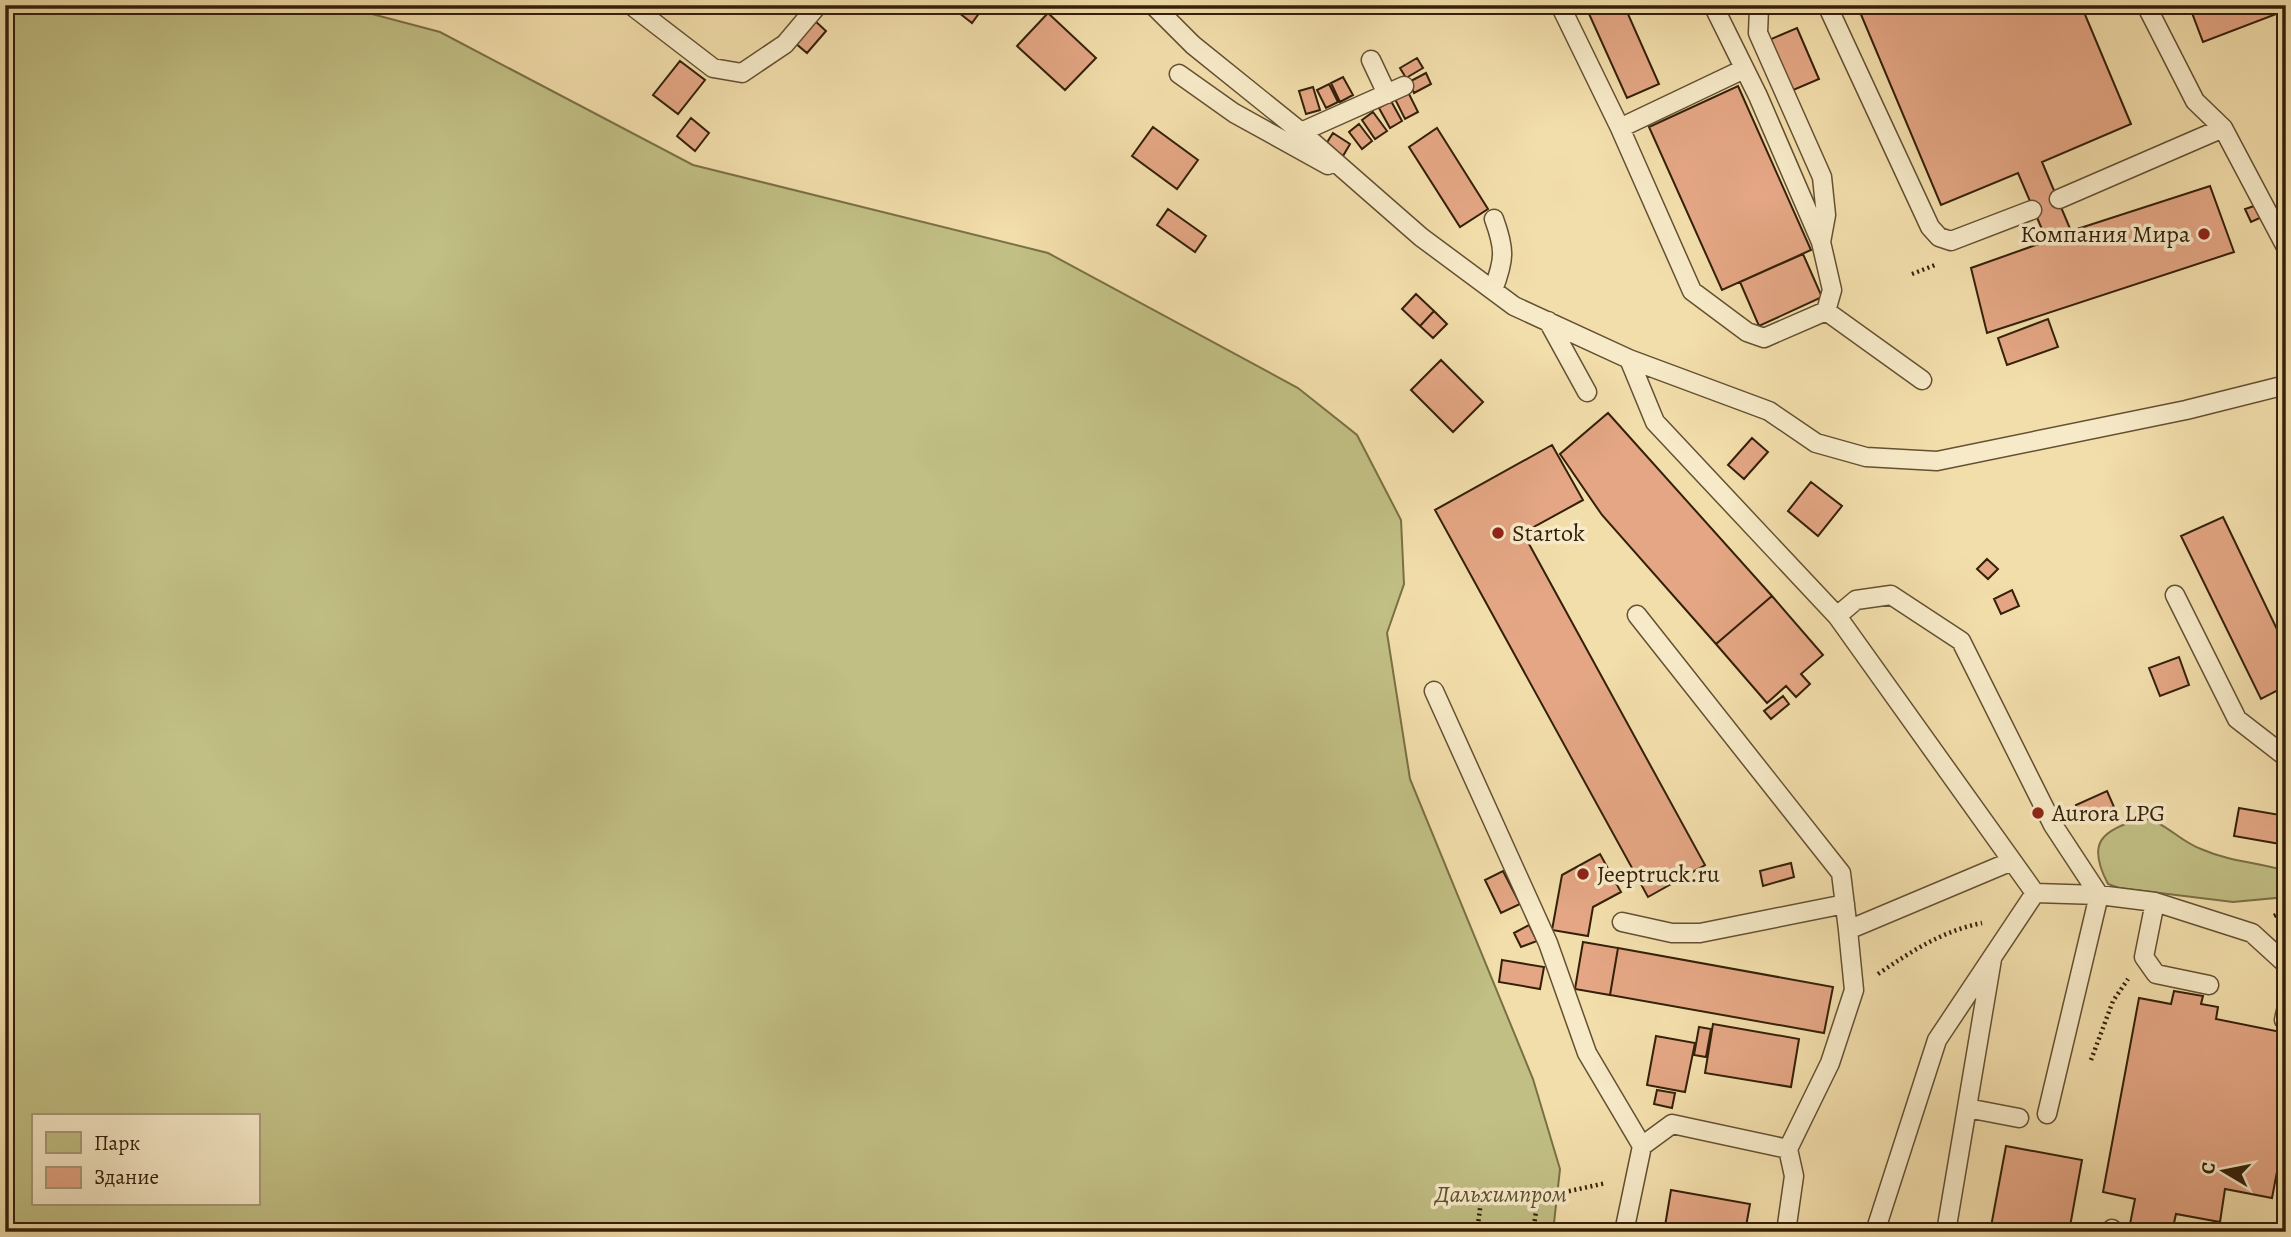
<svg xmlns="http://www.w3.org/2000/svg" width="2291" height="1237" font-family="Alegreya,serif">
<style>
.green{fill:#c1bf84;stroke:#7a7046;stroke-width:2;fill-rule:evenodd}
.building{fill:#e4a684;stroke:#342009;stroke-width:2}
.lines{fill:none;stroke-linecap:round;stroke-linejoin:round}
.service-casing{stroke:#645032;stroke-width:21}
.path{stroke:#342009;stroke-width:4.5;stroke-dasharray:2 3.5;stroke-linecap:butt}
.service{stroke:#f7eac8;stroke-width:18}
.poi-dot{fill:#8f2418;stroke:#f7eac8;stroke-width:2.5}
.labels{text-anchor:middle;stroke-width:7;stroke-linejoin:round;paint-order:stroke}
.poi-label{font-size:24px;fill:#342009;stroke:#f7eac8;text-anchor:start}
.park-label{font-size:24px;font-style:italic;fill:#5e502e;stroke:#f7eac8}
</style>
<rect width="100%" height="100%" fill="#f2deab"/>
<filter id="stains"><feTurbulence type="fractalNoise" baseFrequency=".00286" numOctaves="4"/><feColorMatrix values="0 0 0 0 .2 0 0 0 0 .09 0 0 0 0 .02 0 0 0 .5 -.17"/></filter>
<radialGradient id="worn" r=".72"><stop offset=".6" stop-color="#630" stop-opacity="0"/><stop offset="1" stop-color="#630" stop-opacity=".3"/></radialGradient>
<path class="green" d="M 5,5 L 338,5 L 440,32 L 693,165 L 1048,253 L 1298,388 L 1357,435 L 1401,520 L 1404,584 L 1387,633 L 1410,779 L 1533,1079 L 1560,1169 L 1553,1232 L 5,1232 ZM 33,1116 L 257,1116 L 257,1204 L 33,1204 Z
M 2143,818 C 2166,822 2179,841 2201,849 C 2231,862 2256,862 2286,871 L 2286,897 L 2233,902 L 2119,888 L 2108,884 C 2086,842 2101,831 2143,818 Z"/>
<path class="building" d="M 949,5 L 985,5 L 972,23 Z
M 1585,5 L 1624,5 L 1659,84 L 1627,98 Z
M 1857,5 L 2081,5 L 2131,124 L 2042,162 L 2071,231 L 2210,186 L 2234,252 L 1987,333 L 1971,268 L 2047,241 L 2018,173 L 1941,205 Z
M 2189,5 L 2276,5 L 2279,13 L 2203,42 Z
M 1048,13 L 1096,58 L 1065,90 L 1017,46 Z
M 813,19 L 826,31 L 807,53 L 794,42 Z
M 1797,28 L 1819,79 L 1791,91 L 1769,40 Z
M 1417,58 L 1423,68 L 1406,78 L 1400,68 Z
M 680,61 L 705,80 L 678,114 L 653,95 Z
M 1426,73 L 1431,84 L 1414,93 L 1409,82 Z
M 1343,77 L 1353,95 L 1340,102 L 1331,83 Z
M 1329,84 L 1338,102 L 1326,108 L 1317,90 Z
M 1738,86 L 1811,250 L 1722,290 L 1649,127 Z
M 1313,87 L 1320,110 L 1306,114 L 1299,91 Z
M 1408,92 L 1418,112 L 1405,119 L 1395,99 Z
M 1391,101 L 1402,121 L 1390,128 L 1379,108 Z
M 1373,112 L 1387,131 L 1375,139 L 1362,120 Z
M 691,118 L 709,133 L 695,151 L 677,136 Z
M 1359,124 L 1372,141 L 1362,149 L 1349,132 Z
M 1153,127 L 1198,160 L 1177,189 L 1132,156 Z
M 1437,128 L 1488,209 L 1460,227 L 1409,147 Z
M 1333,133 L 1350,144 L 1343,156 L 1326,144 Z
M 2257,205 L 2262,217 L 2251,222 L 2245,209 Z
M 1168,209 L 1206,236 L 1195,252 L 1157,225 Z
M 1803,254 L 1822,297 L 1759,326 L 1740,282 Z
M 1416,294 L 1434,311 L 1420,326 L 1402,309 Z
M 1434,311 L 1447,324 L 1433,338 L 1420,326 Z
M 2048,319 L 2058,347 L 2007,365 L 1998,338 Z
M 1441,360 L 1483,402 L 1453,432 L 1411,390 Z
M 1608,413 L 1772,596 L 1716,644 L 1602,515 L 1560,454 Z
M 1752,438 L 1768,452 L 1744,479 L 1728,465 Z
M 1552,445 L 1583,500 L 1523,533 L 1705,865 L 1648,897 L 1435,510 Z
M 1811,482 L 1842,506 L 1818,536 L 1788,511 Z
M 2223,517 L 2286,648 L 2286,686 L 2261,699 L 2181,536 Z
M 1987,559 L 1998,569 L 1988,579 L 1977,569 Z
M 2012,590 L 2019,606 L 2001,614 L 1994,599 Z
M 1772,596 L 1823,655 L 1801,674 L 1810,684 L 1796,697 L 1786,686 L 1767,703 L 1716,644 Z
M 2179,657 L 2189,685 L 2160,696 L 2149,668 Z
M 1783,696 L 1789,704 L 1771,719 L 1764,711 Z
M 2107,791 L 2114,807 L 2083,820 L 2076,805 Z
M 2239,808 L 2286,816 L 2286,845 L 2234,836 Z
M 1600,854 L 1621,892 L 1593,907 L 1588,936 L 1552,930 L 1562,875 Z
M 1791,863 L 1794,877 L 1763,886 L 1760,871 Z
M 1503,871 L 1520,904 L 1501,913 L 1485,880 Z
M 1529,925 L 1537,941 L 1521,947 L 1514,933 Z
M 1583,942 L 1618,948 L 1610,995 L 1575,989 Z
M 1618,948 L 1833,987 L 1824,1033 L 1610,995 Z
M 1502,960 L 1544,967 L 1540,989 L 1499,982 Z
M 2174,991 L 2203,996 L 2201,1004 L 2218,1007 L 2216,1019 L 2286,1033 L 2286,1124 L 2272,1198 L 2225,1189 L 2220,1222 L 2176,1214 L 2172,1232 L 2142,1232 L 2129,1229 L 2135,1199 L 2103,1192 L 2139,998 L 2171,1004 Z
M 1713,1024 L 1799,1039 L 1791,1087 L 1705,1073 Z
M 1699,1027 L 1711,1029 L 1706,1057 L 1694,1055 Z
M 1656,1036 L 1695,1043 L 1685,1092 L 1647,1085 Z
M 1657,1090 L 1675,1093 L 1672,1108 L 1654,1104 Z
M 2006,1146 L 2082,1160 L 2069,1232 L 1990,1232 Z
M 1671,1190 L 1750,1204 L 1745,1232 L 1664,1232 Z"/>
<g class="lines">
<defs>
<path id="service" d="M 631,5 L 713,68 L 742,73 L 785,44 L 818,5
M 1153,5 L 1193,45 L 1301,132 L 1421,237 L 1514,306 L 1629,359 L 1769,411 L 1816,443 L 1866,457 L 1937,461 L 2186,410 L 2286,385
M 1560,5 L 1620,128 L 1692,291 L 1747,332 L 1764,338 L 1826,311 L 1832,290 L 1821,242 L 1758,96 L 1713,5
M 1827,5 L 1930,227 L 1939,237 L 1951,241 L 2032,210
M 2146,5 L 2195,101 L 2223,128 L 2286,247
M 1759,8 L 1758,33 L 1822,177 L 1826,215 L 1821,242
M 1371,60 L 1387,94
M 1179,74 L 1234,113 L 1328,165
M 1620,128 L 1744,69
M 1301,132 L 1404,86
M 2059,199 L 2223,128
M 1493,290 C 1505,259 1505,249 1494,219
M 1826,311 L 1922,380
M 1548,321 L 1587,392
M 1629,359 L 1655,422 L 1837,616 L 2035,893
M 2175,595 L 2237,719 L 2286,757
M 1637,615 L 1841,873 L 1848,930 L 2012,861
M 1837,616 L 1856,600 L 1891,595 L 1961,641 L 2053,825 L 2099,895 L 2047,1114
M 1434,691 L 1548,943 L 1587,1053 L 1642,1146
M 2155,902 L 2144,957 L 2156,974 L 2209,985
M 1622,922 L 1672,933 L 1700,933 L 1845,904
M 2284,1020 L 2286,1011
M 1967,1108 L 2019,1118
M 1788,1149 L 1830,1063 L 1854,990 L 1848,930
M 1624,1232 L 1642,1146 L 1672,1124 L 1788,1149 L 1794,1176 L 1786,1232
M 1875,1232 L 1937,1040 L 2035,893 L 2099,895 L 2155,902 L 2252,933 L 2286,964
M 1946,1232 L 1992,959
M 2111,1232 L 2112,1229"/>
</defs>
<use href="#service" class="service-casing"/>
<path class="path" d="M 1912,274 L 1935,265
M 2274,916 L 2286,910
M 1878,974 C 1912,951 1942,931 1982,923
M 2091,1060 L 2113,1001 L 2128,979
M 1477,1232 L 1481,1201
M 1533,1232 L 1538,1198 L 1606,1183"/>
<use href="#service" class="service"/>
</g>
<g class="poi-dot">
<circle cx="2204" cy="234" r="7"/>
<circle cx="1498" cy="533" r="7"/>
<circle cx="2038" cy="813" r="7"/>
<circle cx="1583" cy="874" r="7"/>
</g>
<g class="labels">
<g class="poi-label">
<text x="2190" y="242" text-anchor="end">Компания Мира</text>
<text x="1512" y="541">Startok</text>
<text x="2052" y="821">Aurora LPG</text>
<text x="1597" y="882">Jeeptruck.ru</text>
</g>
<g class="park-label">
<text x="1501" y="1202">Дальхимпром</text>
</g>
</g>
<rect width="2291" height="1237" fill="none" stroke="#f2deab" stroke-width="28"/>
<rect x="7" y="7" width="2277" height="1223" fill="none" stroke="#342009" stroke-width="3.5"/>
<rect x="14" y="14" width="2263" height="1209" fill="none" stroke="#342009" stroke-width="2"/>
<rect x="32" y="1114" width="228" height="91" fill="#f7eac8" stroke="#a9997c" stroke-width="2"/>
<rect x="46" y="1132" width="35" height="21" fill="#c1bf84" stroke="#a9997c" stroke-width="2"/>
<text x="94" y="1150" font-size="21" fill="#342009">Парк</text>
<rect x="46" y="1167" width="35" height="21" fill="#e4a684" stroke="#a9997c" stroke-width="2"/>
<text x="94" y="1184" font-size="21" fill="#342009">Здание</text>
<g transform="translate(2224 1171) rotate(280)" stroke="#f7eac8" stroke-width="5" paint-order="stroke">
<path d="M0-5L12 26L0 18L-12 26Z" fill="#342009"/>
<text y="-10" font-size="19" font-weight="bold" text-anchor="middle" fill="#342009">С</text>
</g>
<rect width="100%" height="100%" filter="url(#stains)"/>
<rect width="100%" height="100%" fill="url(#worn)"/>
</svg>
